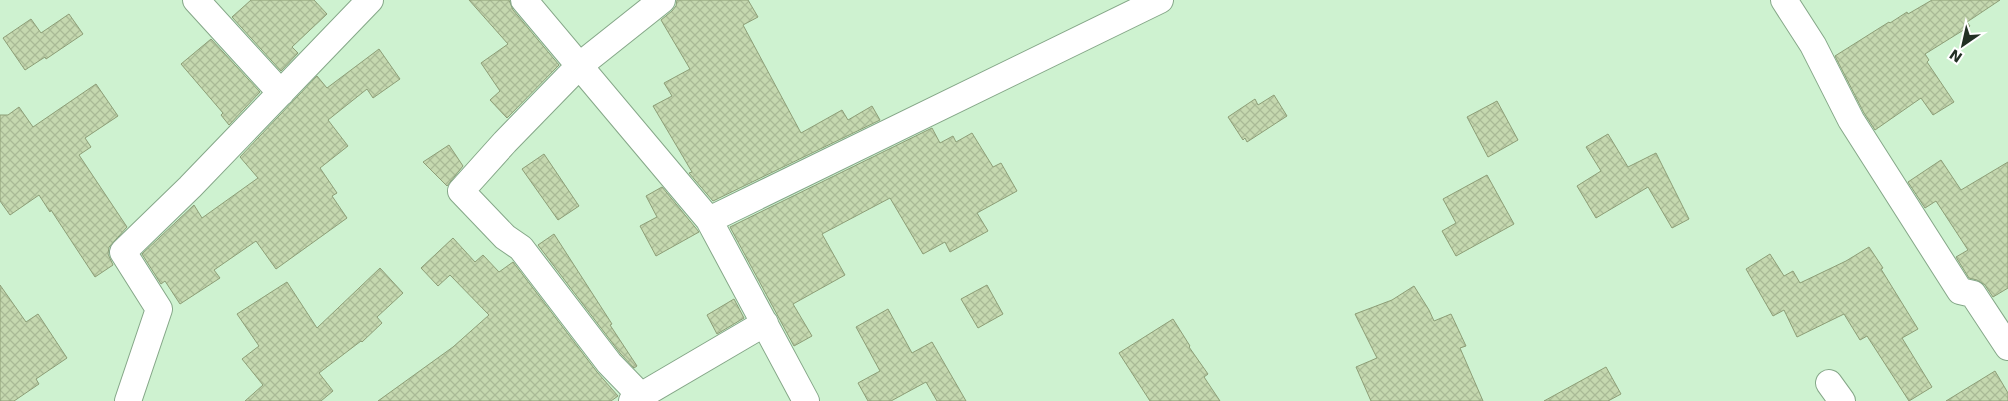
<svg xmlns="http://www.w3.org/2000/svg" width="2008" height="401" font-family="'DejaVu Sans',sans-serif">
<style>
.building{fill:url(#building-cross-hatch);stroke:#8d9e77}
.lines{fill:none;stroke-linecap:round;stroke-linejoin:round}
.minor-casing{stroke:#85a788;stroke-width:28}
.minor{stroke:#fff;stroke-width:26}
</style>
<defs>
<pattern id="building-cross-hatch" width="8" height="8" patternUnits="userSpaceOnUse" patternTransform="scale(1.25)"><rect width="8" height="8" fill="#c5d8af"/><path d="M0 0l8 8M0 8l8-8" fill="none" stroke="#a9ba96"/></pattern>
</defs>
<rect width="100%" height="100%" fill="#cef2d0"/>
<path class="building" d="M 251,0 L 314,0 L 327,14 L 292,47 L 298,53 L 281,71 L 232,17 Z
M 469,0 L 509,0 L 513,10 L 559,65 L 507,118 L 490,100 L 500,91 L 481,63 L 508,44 Z
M 677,0 L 748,0 L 758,17 L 743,25 L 801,133 L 842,110 L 848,120 L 872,106 L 880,120 L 713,201 L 689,173 L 692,172 L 653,106 L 672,96 L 664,83 L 690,69 L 661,20 L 672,11 L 676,6 Z
M 1932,0 L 2000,0 L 1967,22 L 1970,26 L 1925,54 L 1929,60 L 1927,62 L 1954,102 L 1933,115 L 1921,98 L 1875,130 L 1864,113 L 1835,56 L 1889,22 L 1890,23 L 1907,12 L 1908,14 Z
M 69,14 L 83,34 L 46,59 L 45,57 L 25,70 L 3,38 L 31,19 L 41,33 Z
M 211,39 L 260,92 L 229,125 L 221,115 L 223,113 L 181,64 Z
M 379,49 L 400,79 L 373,98 L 367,89 L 328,120 L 348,146 L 320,168 L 337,193 L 332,196 L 347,218 L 276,269 L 256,241 L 214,270 L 220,278 L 180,304 L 165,281 L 161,284 L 142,254 L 194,205 L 202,218 L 258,178 L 240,157 L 317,76 L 327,88 Z
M 96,84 L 118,116 L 85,138 L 91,147 L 79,155 L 127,227 L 109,247 L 108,254 L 113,265 L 95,277 L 51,210 L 50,212 L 39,195 L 10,215 L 0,201 L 0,115 L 8,115 L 19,107 L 33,127 Z
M 1274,95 L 1287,116 L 1247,142 L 1245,138 L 1243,140 L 1228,117 L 1255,99 L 1258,105 Z
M 1497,101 L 1518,140 L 1488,157 L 1467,117 Z
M 932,128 L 940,143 L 953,136 L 956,142 L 972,133 L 993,167 L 1001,163 L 1017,191 L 977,213 L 988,231 L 950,252 L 945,242 L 923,254 L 890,198 L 822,234 L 845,275 L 793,304 L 812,336 L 794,346 L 730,227 Z
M 1608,134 L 1628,167 L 1656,153 L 1689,219 L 1672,228 L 1648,187 L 1596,218 L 1577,186 L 1601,171 L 1586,147 Z
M 449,145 L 463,166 L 447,186 L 423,162 Z
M 544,154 L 579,206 L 558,220 L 522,169 Z
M 1941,160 L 1961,190 L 2008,162 L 2008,288 L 1993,297 L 1985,285 L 1977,280 L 1969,278 L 1956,257 L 1968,250 L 1936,201 L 1925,208 L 1908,182 Z
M 1487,175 L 1514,224 L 1456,256 L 1442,231 L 1456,223 L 1443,199 Z
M 662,187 L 699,232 L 656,256 L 640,226 L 657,217 L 646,196 Z
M 554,234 L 612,324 L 610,325 L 637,366 L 634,368 L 620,353 L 538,245 Z
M 453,238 L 475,262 L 483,255 L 499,272 L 513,262 L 597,372 L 618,396 L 611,401 L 378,401 L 453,347 L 489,315 L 450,275 L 438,286 L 421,268 Z
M 1869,247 L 1883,268 L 1881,269 L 1918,329 L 1902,338 L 1932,387 L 1909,401 L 1867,336 L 1860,340 L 1844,314 L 1797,337 L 1784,310 L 1773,316 L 1746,269 L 1770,254 L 1784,276 L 1793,271 L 1800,283 L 1846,261 Z
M 380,268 L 403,293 L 377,317 L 382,323 L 362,342 L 361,341 L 319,373 L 333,391 L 321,401 L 245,401 L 263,385 L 242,359 L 259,346 L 237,314 L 287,282 L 317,328 Z
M 0,285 L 26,322 L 38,314 L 67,358 L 36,379 L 39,384 L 14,401 L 0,401 Z
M 987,285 L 1003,314 L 978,328 L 961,299 Z
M 1414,286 L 1429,310 L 1434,321 L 1451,314 L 1466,346 L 1460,348 L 1483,401 L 1371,401 L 1356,367 L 1377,358 L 1355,314 L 1392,300 Z
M 734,299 L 744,318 L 717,334 L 707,315 Z
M 888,309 L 912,353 L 932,342 L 966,401 L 937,401 L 926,382 L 891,401 L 868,401 L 858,383 L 880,371 L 856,327 Z
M 1173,319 L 1190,346 L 1189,347 L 1208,374 L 1204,377 L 1220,401 L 1150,401 L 1119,353 Z
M 1606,367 L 1621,394 L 1608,401 L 1544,401 Z
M 1995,371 L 2008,393 L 2008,401 L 1946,401 Z"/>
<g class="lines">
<defs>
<path id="minor" d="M 196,0 L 281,93
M 524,0 L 709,220 L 806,401
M 1784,0 L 1813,45 L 1851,120 L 1960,291 L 1973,294 L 2008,347
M 709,220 L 1160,0
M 1829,383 L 1842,401
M 640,395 L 609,363 L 521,248 L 505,237 L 461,191 L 505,142 L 579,66 L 662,0
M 128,401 L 159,309 L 123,252 L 190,187 L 370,0
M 632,401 L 765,323"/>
</defs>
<use href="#minor" class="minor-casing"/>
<use href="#minor" class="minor"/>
</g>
<g transform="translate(1963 45) rotate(214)" stroke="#ffffff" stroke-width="4" paint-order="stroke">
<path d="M0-4L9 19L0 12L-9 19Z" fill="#223024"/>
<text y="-8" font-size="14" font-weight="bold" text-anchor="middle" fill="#223024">N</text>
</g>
</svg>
